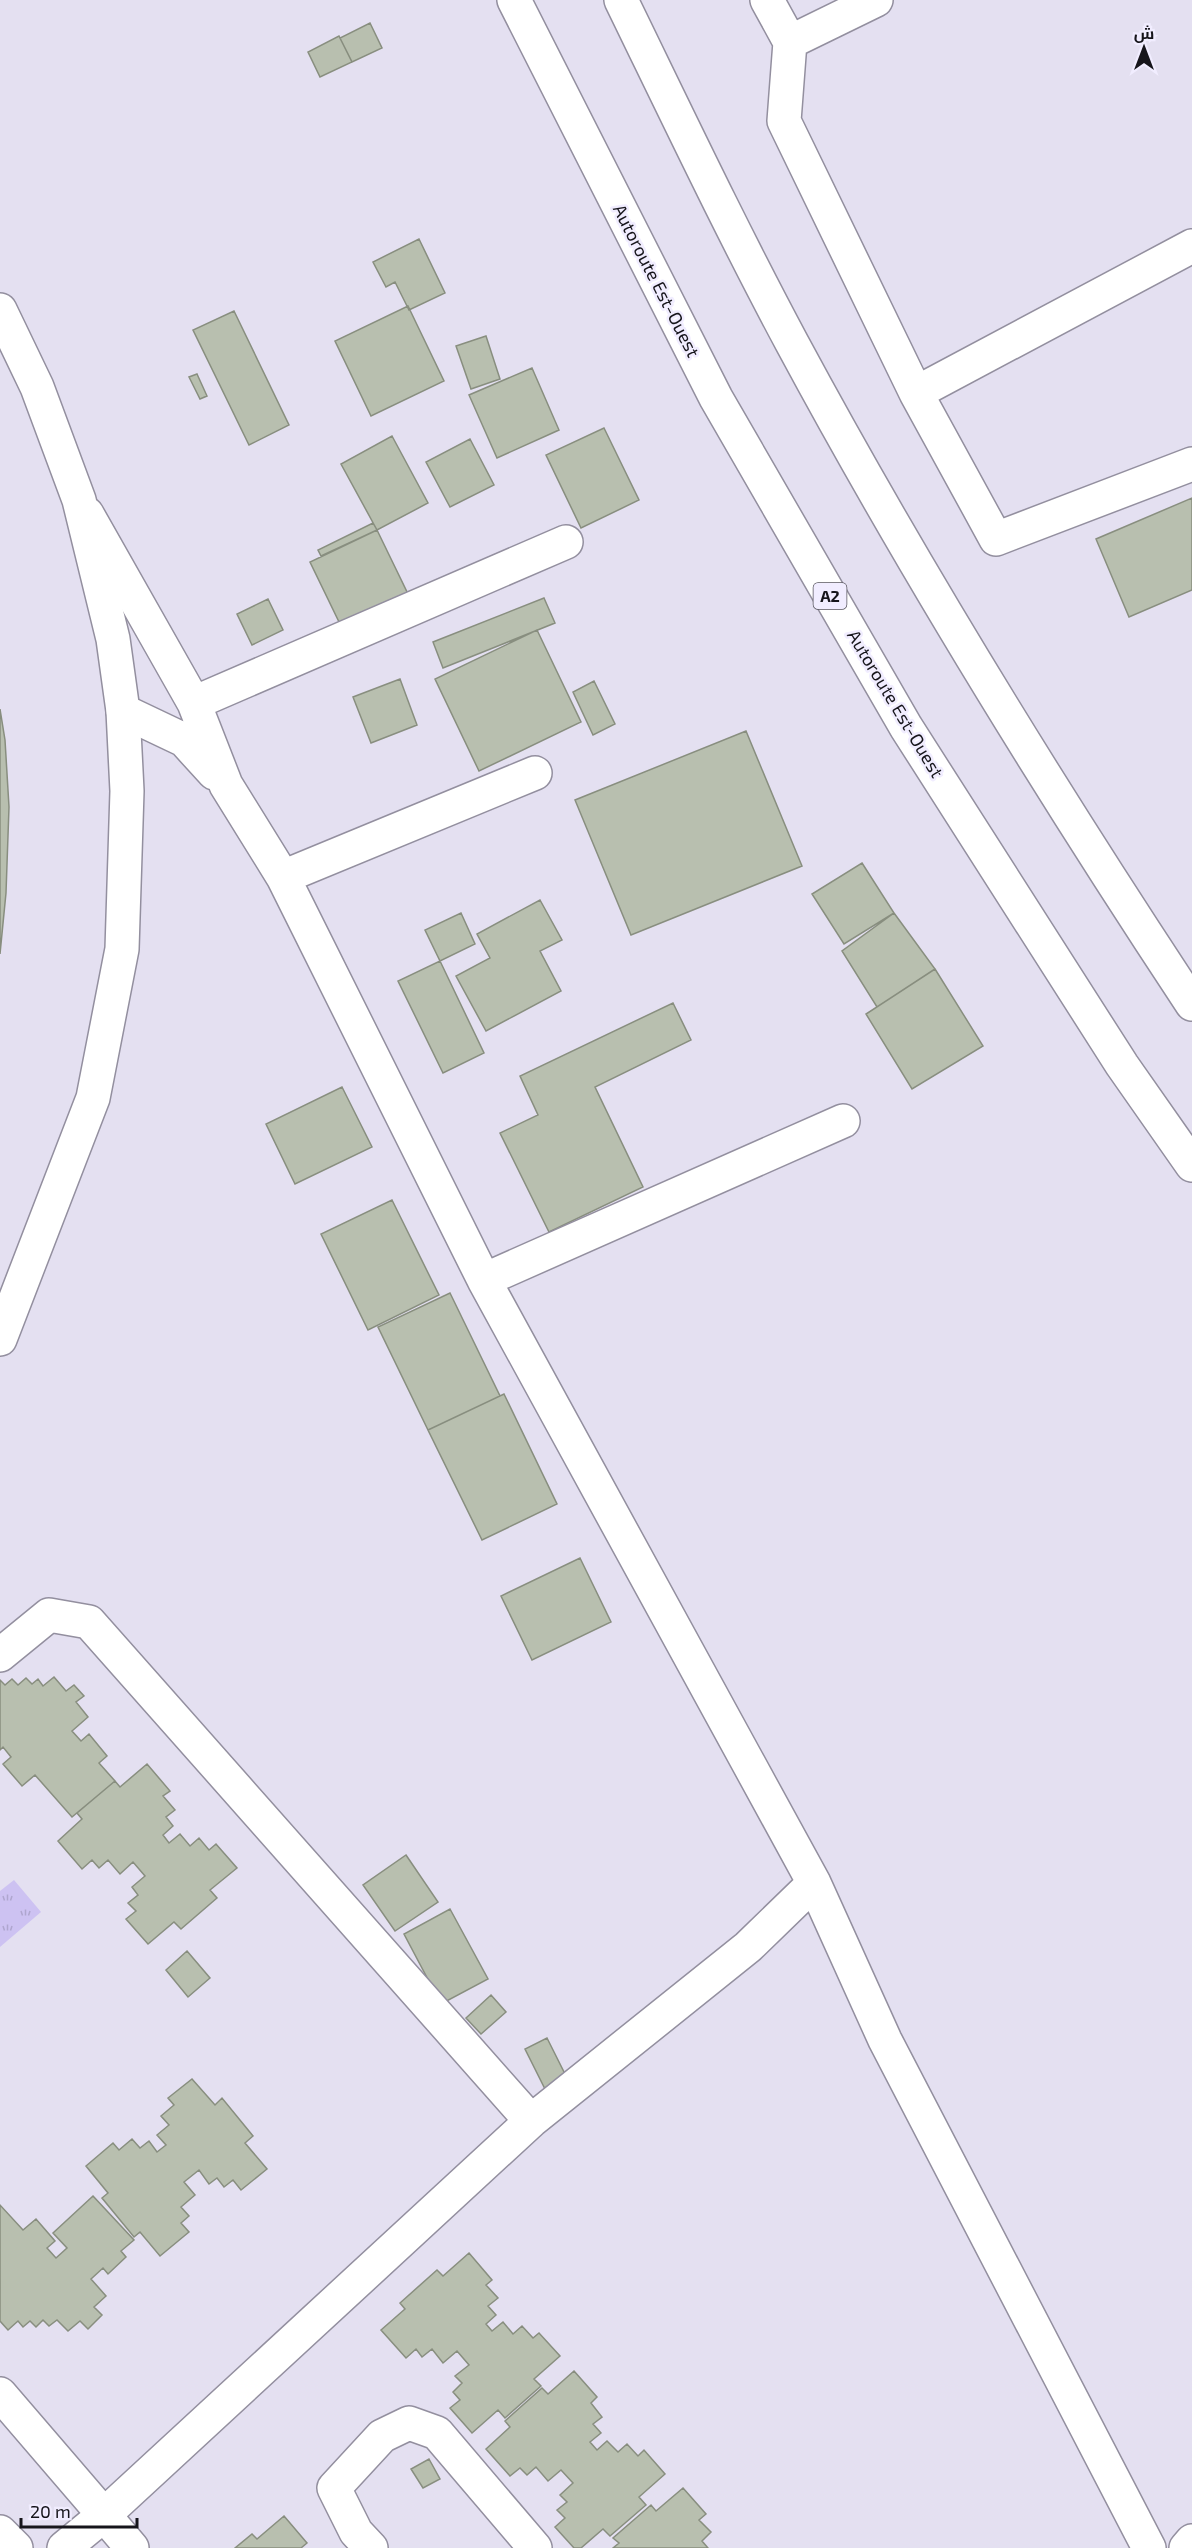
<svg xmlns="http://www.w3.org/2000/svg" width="1192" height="2548" font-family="'Exo 2',Cairo,sans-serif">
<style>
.park{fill:url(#park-tufts)}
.building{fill:#b8bfaf;stroke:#888e7f;stroke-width:1.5}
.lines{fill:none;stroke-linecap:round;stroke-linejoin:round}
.minor-casing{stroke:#938f9f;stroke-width:36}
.major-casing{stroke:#938f9f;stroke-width:36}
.highway-casing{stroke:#938f9f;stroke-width:36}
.minor{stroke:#fff;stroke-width:33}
.major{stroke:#fff;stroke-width:33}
.highway{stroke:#fff;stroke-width:33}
.labels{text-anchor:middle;stroke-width:5;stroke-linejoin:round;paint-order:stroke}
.shield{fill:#f1edff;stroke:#58565f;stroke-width:1.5}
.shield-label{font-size:16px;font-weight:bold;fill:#16151b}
.street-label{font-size:18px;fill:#16151b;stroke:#f1edff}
</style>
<defs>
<pattern id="park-tufts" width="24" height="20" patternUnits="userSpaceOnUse" patternTransform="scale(1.5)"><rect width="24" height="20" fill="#cdc2f2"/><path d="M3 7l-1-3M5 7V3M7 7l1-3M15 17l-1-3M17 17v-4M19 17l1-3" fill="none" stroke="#afa6cf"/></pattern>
</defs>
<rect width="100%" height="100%" fill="#e4e0f1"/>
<path class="park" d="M 14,1880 L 41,1912 L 0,1947 L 0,1891 Z"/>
<path class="building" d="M 370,23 L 382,48 L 352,62 L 340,38 Z
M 339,36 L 352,62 L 320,77 L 308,52 Z
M 419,239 L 445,293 L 409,310 L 395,282 L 386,287 L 373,262 Z
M 408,306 L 444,381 L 371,416 L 335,341 Z
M 234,311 L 289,425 L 249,445 L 193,330 Z
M 486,336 L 500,379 L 471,389 L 456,346 Z
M 532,368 L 559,430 L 497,458 L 469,395 Z
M 197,374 L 207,396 L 200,399 L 189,377 Z
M 604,428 L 639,500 L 581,528 L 546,455 Z
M 392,436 L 428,503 L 377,530 L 341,464 Z
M 470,439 L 494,485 L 450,507 L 426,462 Z
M 1192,498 L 1192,590 L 1129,617 L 1096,539 Z
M 373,523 L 377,530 L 321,556 L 318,550 Z
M 377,530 L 408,594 L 341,626 L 310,562 Z
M 544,598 L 555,623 L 443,668 L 433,642 Z
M 268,599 L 283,630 L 252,645 L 237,614 Z
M 537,630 L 581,722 L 479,771 L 435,679 Z
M 400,679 L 417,725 L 371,743 L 353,697 Z
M 594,681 L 615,724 L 593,735 L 573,692 Z
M 0,709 L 5,740 L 9,807 L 6,893 L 0,954 Z
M 746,731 L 802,866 L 631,935 L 575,800 Z
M 862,863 L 894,913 L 844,944 L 812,894 Z
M 540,900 L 562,940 L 540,951 L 561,991 L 486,1031 L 456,976 L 490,958 L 477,934 Z
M 461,913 L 475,944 L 440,961 L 425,930 Z
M 894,913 L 935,969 L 877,1007 L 842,951 Z
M 440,961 L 484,1053 L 443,1073 L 398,981 Z
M 935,969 L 983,1046 L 912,1089 L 866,1014 Z
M 673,1003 L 691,1040 L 595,1087 L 643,1187 L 549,1232 L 500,1133 L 538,1115 L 520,1076 Z
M 342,1087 L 372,1147 L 295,1184 L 266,1124 Z
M 392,1200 L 439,1295 L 368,1330 L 321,1234 Z
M 450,1293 L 500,1396 L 428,1430 L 378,1327 Z
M 504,1394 L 557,1504 L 482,1540 L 428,1430 Z
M 580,1558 L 611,1622 L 532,1660 L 501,1596 Z
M 54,1677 L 66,1691 L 74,1685 L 84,1696 L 76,1702 L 88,1717 L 72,1731 L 81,1741 L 89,1734 L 107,1756 L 99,1763 L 115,1781 L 72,1817 L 35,1775 L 22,1786 L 3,1764 L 11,1757 L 3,1747 L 0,1750 L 0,1680 L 5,1685 L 12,1679 L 18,1685 L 26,1678 L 32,1684 L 38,1679 L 43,1686 Z
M 147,1764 L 170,1791 L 163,1796 L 175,1810 L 166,1817 L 173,1826 L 163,1835 L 169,1843 L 180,1834 L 190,1846 L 199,1838 L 209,1850 L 216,1844 L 237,1868 L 210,1890 L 217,1898 L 181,1929 L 174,1922 L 148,1944 L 126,1919 L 136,1911 L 128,1903 L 138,1895 L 132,1887 L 145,1876 L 133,1862 L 120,1874 L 108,1860 L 99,1868 L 92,1860 L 82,1869 L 58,1841 L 82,1819 L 77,1813 L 115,1781 L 120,1787 Z
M 406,1855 L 438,1902 L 395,1931 L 363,1885 Z
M 450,1909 L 488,1979 L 441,2004 L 404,1934 Z
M 187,1951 L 210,1978 L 188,1997 L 166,1970 Z
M 491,1995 L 506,2012 L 481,2034 L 466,2018 Z
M 547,2038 L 570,2084 L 548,2095 L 525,2049 Z
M 192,2079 L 215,2105 L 222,2098 L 253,2136 L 245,2143 L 267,2169 L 241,2190 L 233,2180 L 224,2187 L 217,2178 L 209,2184 L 199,2170 L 184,2182 L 195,2195 L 181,2207 L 189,2216 L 181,2223 L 189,2232 L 160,2256 L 140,2232 L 134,2237 L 102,2198 L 108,2193 L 86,2166 L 113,2143 L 119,2150 L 132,2139 L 140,2148 L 149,2141 L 157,2152 L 166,2145 L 157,2135 L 169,2125 L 161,2116 L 174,2105 L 168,2098 Z
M 93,2196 L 134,2240 L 121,2251 L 126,2257 L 108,2274 L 103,2268 L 91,2279 L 106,2296 L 94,2307 L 102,2315 L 88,2329 L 80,2321 L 68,2331 L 57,2320 L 49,2326 L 43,2320 L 36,2327 L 30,2321 L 23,2327 L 18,2321 L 8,2330 L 0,2321 L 0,2205 L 23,2230 L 36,2219 L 55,2241 L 47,2248 L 56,2258 L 67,2248 L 53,2233 Z
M 469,2253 L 492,2280 L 486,2285 L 498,2298 L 488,2306 L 496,2315 L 486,2324 L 492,2331 L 503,2322 L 513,2334 L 522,2326 L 533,2338 L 539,2333 L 560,2356 L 534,2379 L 541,2386 L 505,2418 L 498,2410 L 472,2433 L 450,2408 L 460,2400 L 453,2392 L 462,2383 L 455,2376 L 469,2365 L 457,2351 L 443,2363 L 432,2349 L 422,2357 L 416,2349 L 406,2358 L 381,2330 L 405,2309 L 400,2303 L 437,2270 L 443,2276 Z
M 574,2371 L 597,2397 L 591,2403 L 602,2417 L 593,2424 L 601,2433 L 590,2442 L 597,2450 L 607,2441 L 618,2452 L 627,2444 L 638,2456 L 644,2450 L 665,2474 L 639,2497 L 646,2505 L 610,2536 L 603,2529 L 581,2548 L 574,2548 L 555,2527 L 565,2518 L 557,2510 L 567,2502 L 560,2495 L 573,2483 L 561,2470 L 548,2481 L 536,2467 L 527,2475 L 520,2468 L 510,2476 L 486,2449 L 510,2427 L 505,2421 L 542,2388 L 548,2394 Z
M 429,2459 L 440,2479 L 423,2488 L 411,2469 Z
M 683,2488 L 706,2514 L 699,2520 L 711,2532 L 702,2541 L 708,2548 L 613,2548 L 619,2543 L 613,2538 L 651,2505 L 656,2511 Z
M 284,2516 L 307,2543 L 301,2548 L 235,2548 L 252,2534 L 257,2539 Z"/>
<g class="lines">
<defs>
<path id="minor" d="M 767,0 L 790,42 L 784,121 L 916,393 L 996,539 L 1192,464
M 790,42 L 876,0
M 916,393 L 1192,246
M 87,514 L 194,703 L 226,785 L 283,877 L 484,1280 L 814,1883 L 885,2040 L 1149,2548
M 194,703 L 566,542
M 123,711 L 184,740 L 214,773
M 283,877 L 535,773
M 484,1280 L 843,1121
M 0,1655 L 49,1615 L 89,1622 L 531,2121 L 748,1947 L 814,1883
M 0,2394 L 104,2515 L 64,2548
M 0,2532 L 16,2548
M 132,2548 L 104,2515 L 531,2121
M 371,2548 L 356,2532 L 334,2488 L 382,2436 L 409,2423 L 437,2433 L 535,2548
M 1186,2548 L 1192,2541"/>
<path id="major" d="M 0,310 L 37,387 L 79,500 L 113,639 L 123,711 L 127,791 L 122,949 L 93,1098 L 0,1339"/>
<path id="highway" d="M 514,0 L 716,398 L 906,727 L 1122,1065 L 1192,1165
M 621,0 C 677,115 732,231 792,343 C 914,570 1050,789 1192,1004"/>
</defs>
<use href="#minor" class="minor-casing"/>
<use href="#major" class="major-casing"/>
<use href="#highway" class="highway-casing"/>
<use href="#minor" class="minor"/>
<use href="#major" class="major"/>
<use href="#highway" class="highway"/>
</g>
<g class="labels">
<rect class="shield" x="813.5" y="583" width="33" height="26" rx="4.5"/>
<g class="shield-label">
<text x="830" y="602">A2</text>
</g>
<g class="street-label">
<text transform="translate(656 281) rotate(63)" y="6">Autoroute Est-Ouest</text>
<text transform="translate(895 704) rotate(59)" y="6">Autoroute Est-Ouest</text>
</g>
</g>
<g transform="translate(1144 48)" stroke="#f1edff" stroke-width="4.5" paint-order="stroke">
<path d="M0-4.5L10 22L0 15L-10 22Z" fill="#16151b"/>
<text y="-9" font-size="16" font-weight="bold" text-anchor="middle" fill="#16151b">ش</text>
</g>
<path d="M21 2518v9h116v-9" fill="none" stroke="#16151b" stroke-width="3"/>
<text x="30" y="2518" font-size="18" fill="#16151b" stroke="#f1edff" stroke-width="4.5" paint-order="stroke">20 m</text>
</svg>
